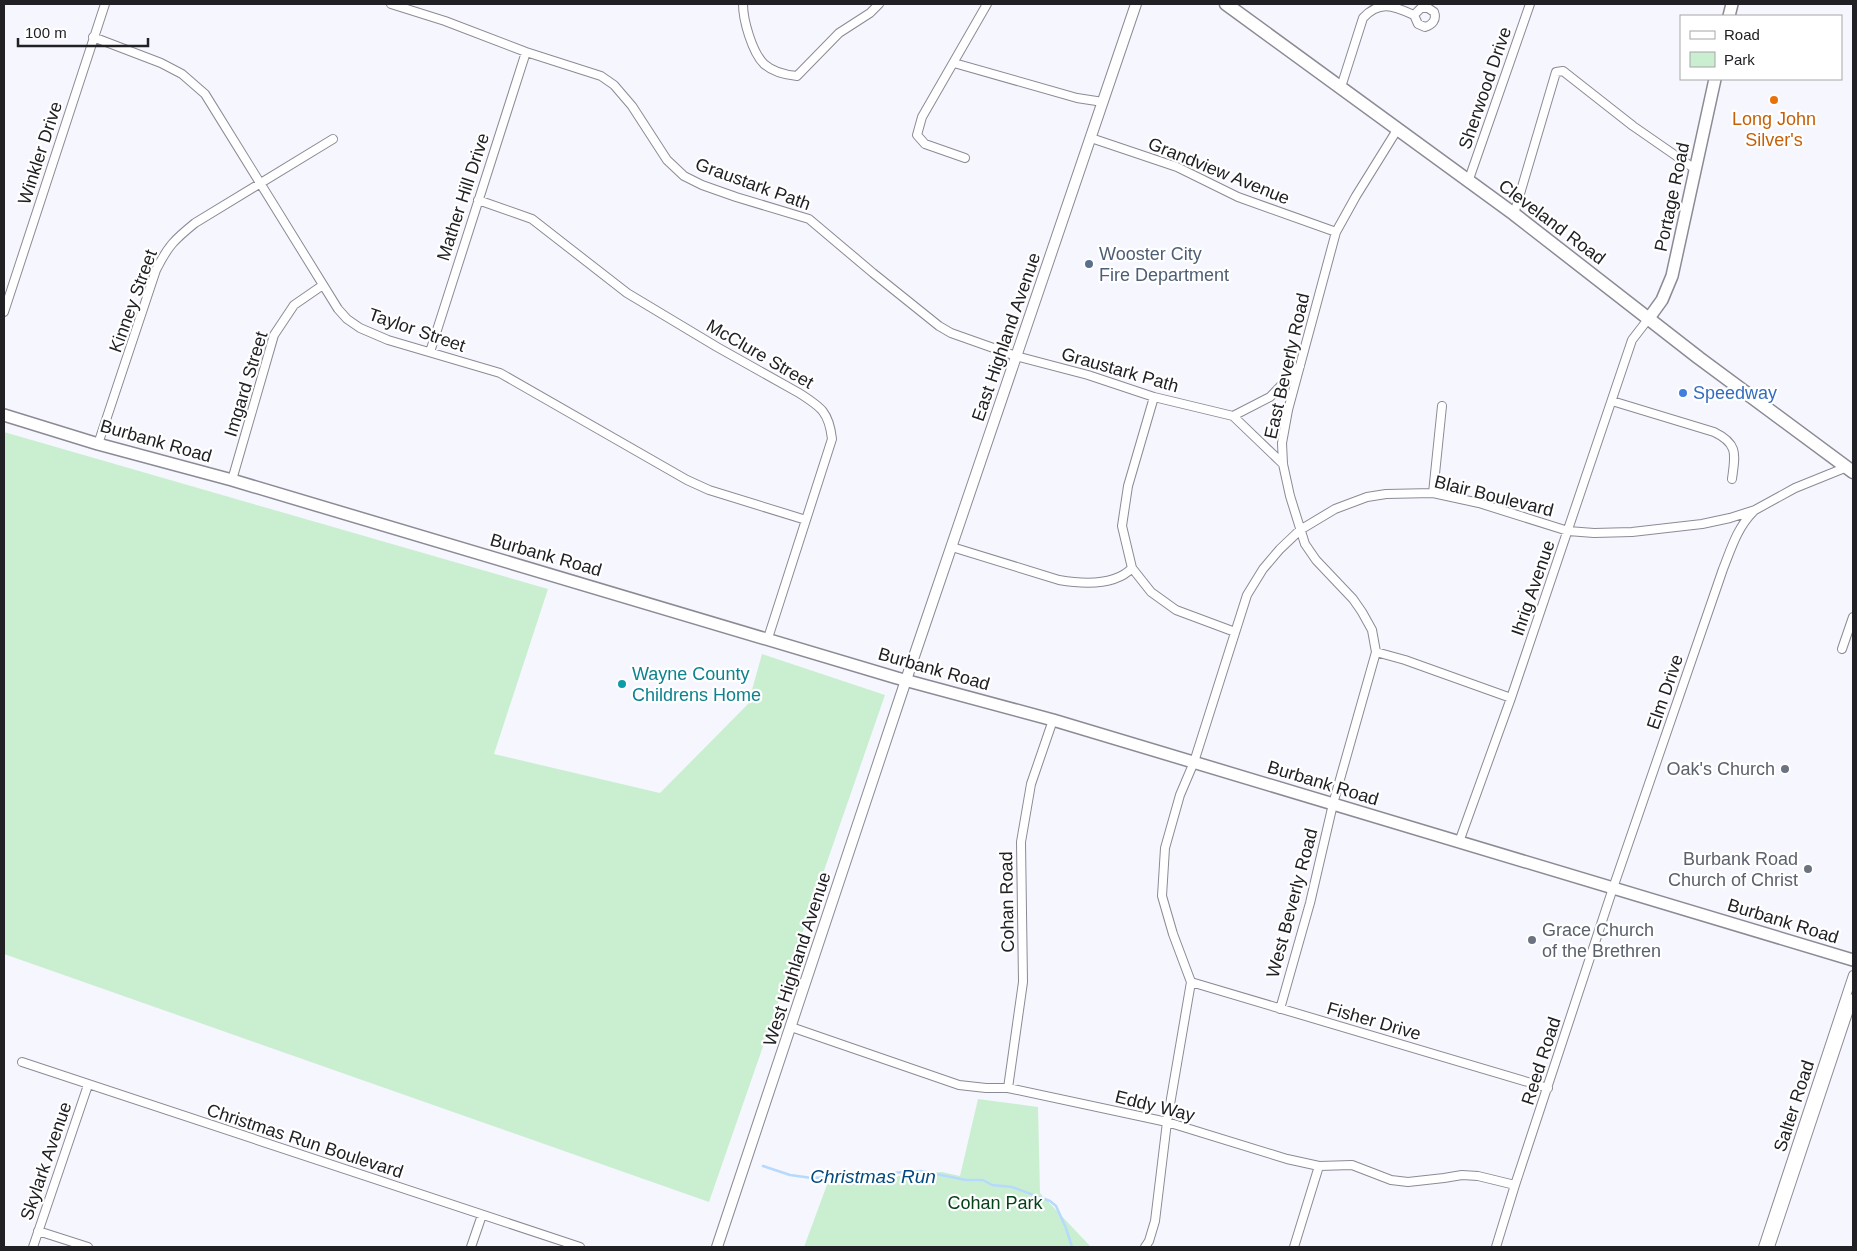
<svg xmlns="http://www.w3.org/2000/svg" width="1857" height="1251" font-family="Helvetica,sans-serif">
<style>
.green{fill:#caefd0}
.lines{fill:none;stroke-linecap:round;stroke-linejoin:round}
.stream{stroke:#b6d9fe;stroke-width:2.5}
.minor-casing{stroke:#8c8b95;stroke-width:10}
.tertiary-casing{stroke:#8c8b95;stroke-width:12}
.secondary-casing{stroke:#8c8b95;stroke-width:14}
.primary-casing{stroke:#8c8b95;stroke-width:15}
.minor{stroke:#fff;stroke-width:8}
.tertiary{stroke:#fff;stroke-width:10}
.secondary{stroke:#fff;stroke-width:11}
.primary{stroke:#fff;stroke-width:12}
.food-dot{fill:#e8710a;stroke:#fff;stroke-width:2}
.service-dot{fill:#5c6f8a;stroke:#fff;stroke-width:2}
.shop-dot{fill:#3f7fe0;stroke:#fff;stroke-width:2}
.culture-dot{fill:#0f9aa8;stroke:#fff;stroke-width:2}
.worship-dot{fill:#6b7280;stroke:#fff;stroke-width:2}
.labels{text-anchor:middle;stroke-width:4.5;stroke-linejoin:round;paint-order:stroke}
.street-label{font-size:18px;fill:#212125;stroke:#fff}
.food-label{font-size:18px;fill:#c56008;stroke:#fff}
.service-label{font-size:18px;fill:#4e5e75;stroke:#fff;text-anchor:start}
.shop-label{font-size:18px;fill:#366cbe;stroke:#fff;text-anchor:start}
.culture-label{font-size:18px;fill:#0d838f;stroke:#fff;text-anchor:start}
.worship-label{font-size:18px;fill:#5b616d;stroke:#fff;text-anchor:end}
.park-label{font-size:18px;fill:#05411a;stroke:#fff}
.water-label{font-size:19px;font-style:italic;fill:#03487e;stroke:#fff}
</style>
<rect width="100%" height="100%" fill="#f6f6ff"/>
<path class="green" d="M 4,432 L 548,589 L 494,754 L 660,793 L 748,704 L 762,654 L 885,695 L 709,1202 L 4,954 Z
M 978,1099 L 1038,1107 L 1040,1193 L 1091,1247 L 804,1247 L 828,1182 L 942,1172 L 960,1176 Z"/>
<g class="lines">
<path class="stream" d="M 763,1166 L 790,1175 L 812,1178 L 921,1171 L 966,1180 L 983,1180 L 992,1185 L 1012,1187 L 1050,1201 L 1056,1206 L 1066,1228 L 1072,1247"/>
<defs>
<path id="minor" d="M 391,4 L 445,21 L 526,52 L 601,76 L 614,85 L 632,106 L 667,160 L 684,176 L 702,185 L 736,197 L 809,219 L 873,273 L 939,326 L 951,333 L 1016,356 L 1088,375 L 1154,397 L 1233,416 L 1270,397 L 1300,366
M 743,4 C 743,20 752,52 764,64 C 773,72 785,75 797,76 L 839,33 L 870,13 L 879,4
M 93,37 L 161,63 L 182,74 L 205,94 L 338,309 L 347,319 L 360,328 L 388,340 L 500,373 L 687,480 L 709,490 L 806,520
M 954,63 L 1077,98 L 1103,102
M 1341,87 L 1363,18 C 1380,0 1393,6 1414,15 L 1418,24 L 1425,27 C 1432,25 1437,20 1434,12 L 1428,8 L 1421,8 L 1414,15
M 1091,138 L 1177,167 L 1238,197 L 1336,232
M 965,158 L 925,144 L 917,135 L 922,117 L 987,4
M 1468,182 L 1530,4
M 478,200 L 532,219 L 627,293 L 717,347 L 799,393 C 821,407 829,412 832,439 L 768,638
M 1514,214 L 1556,72 L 1563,71 L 1633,126 L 1695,169
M 4,312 L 105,4
M 430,352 L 526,52
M 1154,397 L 1128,486 L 1122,526 L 1132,568 L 1151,592 L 1176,610 L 1235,632
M 1612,401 L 1714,432 C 1739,444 1735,455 1732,479
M 1233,416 L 1283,464
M 98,444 L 156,270 C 168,246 174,240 195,223 L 333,139
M 232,480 L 274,335 L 294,305 L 323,285
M 1433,493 L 1442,406
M 952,547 L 1059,580 C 1083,584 1115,586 1132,568
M 1842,649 L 1853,617
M 1376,652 L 1405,660 L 1511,698
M 1459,842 L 1511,698 L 1632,340 L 1649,318
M 1191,982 L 1548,1088
M 1280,1009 L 1310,903 L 1333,804 L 1376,652 L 1372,630 L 1362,612 L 1353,599 L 1316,560 L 1305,544 L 1290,496 L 1283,464 L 1282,443 L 1288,410 L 1336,232 L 1356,196 L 1397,130
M 791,1027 L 959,1085 L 986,1088 L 1008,1088 L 1167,1122 L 1287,1159 L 1319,1166 L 1352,1165 L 1391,1180 L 1408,1182 L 1444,1178 L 1462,1175 L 1478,1176 L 1515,1185
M 22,1062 L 580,1247
M 1008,1088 L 1023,982 L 1021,842 L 1031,784 L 1053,720
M 38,1231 L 88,1247
M 33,1247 L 88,1085
M 471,1247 L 482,1215
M 1145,1247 L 1149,1241 L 1155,1221 L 1167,1122 L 1191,982 L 1173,934 L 1162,896 L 1165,848 L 1180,795 L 1194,762 L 1247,595 L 1263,569 L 1280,549 L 1300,530 L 1335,509 L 1367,497 L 1386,494 L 1433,493 L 1479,503 L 1568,531 L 1594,533 L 1632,532 L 1702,524 L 1730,518 L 1755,510 L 1795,488 L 1847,467
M 1294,1247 L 1319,1166
M 1496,1247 L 1515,1185 L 1613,888 L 1723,569 C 1731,549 1737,528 1753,512
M 1763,1247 L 1853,975
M 1770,1247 L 1853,998"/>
<path id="tertiary" d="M 717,1247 L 906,680 L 1136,4"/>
<path id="secondary" d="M 1729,16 L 1732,4
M 1649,318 L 1662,300 L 1672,276 L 1715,79
M 4,415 L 98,444 L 232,480 L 897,678 L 1053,720 L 1853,960"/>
<path id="primary" d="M 1226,4 L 1514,214 L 1699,358 L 1853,472"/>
</defs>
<use href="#minor" class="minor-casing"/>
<use href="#tertiary" class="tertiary-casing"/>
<use href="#secondary" class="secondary-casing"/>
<use href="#primary" class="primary-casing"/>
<use href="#minor" class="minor"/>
<use href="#tertiary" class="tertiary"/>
<use href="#secondary" class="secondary"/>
<use href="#primary" class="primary"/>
</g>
<circle class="food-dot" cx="1774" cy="100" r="5"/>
<circle class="service-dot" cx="1089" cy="264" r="5"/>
<circle class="shop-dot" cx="1683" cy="393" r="5"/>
<circle class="culture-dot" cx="622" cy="684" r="5"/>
<g class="worship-dot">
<circle cx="1785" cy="769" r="5"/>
<circle cx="1808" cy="869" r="5"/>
<circle cx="1532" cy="940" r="5"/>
</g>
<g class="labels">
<g class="street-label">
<text transform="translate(1485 88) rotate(-71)" y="6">Sherwood Drive</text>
<text transform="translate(40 153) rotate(-72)" y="6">Winkler Drive</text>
<text transform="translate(1219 171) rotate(22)" y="6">Grandview Avenue</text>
<text transform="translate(753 184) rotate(20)" y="6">Graustark Path</text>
<text transform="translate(463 197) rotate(-72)" y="6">Mather Hill Drive</text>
<text transform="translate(1672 197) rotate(-78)" y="6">Portage Road</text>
<text transform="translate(1552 222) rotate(37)" y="6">Cleveland Road</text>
<text transform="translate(133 301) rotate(-70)" y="6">Kinney Street</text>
<text transform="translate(417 330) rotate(19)" y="6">Taylor Street</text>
<text transform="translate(1006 337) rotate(-71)" y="6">East Highland Avenue</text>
<text transform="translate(760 354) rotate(30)" y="6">McClure Street</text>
<text transform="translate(1287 366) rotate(-77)" y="6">East Beverly Road</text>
<text transform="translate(1120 370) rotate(16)" y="6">Graustark Path</text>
<text transform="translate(246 384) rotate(-73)" y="6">Imgard Street</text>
<text transform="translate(156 441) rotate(16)" y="6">Burbank Road</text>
<text transform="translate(1494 496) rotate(14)" y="6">Blair Boulevard</text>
<text transform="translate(546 555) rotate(16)" y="6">Burbank Road</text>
<text transform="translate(1533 588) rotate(-71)" y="6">Ihrig Avenue</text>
<text transform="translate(934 669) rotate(16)" y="6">Burbank Road</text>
<text transform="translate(1665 692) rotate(-71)" y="6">Elm Drive</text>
<text transform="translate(1323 783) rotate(17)" y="6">Burbank Road</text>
<text transform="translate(1007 902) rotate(-91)" y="6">Cohan Road</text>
<text transform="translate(1292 903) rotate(-75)" y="6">West Beverly Road</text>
<text transform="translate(1783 921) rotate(17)" y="6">Burbank Road</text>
<text transform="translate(797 959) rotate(-72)" y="6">West Highland Avenue</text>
<text transform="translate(1374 1021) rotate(16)" y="6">Fisher Drive</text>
<text transform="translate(1541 1061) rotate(-72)" y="6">Reed Road</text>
<text transform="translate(1155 1106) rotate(14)" y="6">Eddy Way</text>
<text transform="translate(1794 1106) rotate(-72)" y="6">Salter Road</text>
<text transform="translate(305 1141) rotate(18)" y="6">Christmas Run Boulevard</text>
<text transform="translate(46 1161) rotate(-71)" y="6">Skylark Avenue</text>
</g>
<g class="food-label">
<text x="1774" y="125">Long John<tspan x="1774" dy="21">Silver's</tspan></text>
</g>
<g class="service-label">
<text x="1099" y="260">Wooster City<tspan x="1099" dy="21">Fire Department</tspan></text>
</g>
<g class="shop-label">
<text x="1693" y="399">Speedway</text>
</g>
<g class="culture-label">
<text x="632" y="680">Wayne County<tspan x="632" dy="21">Childrens Home</tspan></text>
</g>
<g class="worship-label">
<text x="1775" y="775">Oak's Church</text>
<text x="1798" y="865">Burbank Road<tspan x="1798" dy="21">Church of Christ</tspan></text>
<text x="1542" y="936" text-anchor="start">Grace Church<tspan x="1542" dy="21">of the Brethren</tspan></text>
</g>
<g class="park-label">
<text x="995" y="1209">Cohan Park</text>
</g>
<g class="water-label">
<text x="873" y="1183">Christmas Run</text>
</g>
</g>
<rect width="1857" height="1251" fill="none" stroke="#212125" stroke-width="10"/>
<rect x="1680" y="15" width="162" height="65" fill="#ffffff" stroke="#a6a6a8"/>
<rect x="1690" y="31" width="25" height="8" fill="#ffffff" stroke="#a6a6a8"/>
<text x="1724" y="40" font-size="15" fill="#212125">Road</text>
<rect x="1690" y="52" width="25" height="15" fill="#caefd0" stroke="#a6a6a8"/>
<text x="1724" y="65" font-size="15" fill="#212125">Park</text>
<path d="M18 38v8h130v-8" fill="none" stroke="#212125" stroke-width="2.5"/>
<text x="25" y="38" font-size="15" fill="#212125" stroke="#ffffff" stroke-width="4" paint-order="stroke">100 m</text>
</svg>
